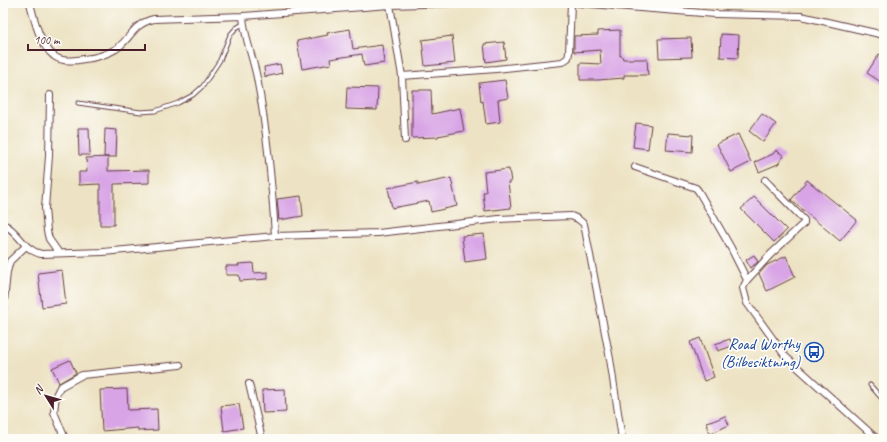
<svg xmlns="http://www.w3.org/2000/svg" width="887" height="442" font-family="Caveat,sans-serif">
<style>
.building{fill:#d8a4e6}
.lines{fill:none;stroke-linecap:round;stroke-linejoin:round}
.service-casing{stroke:#623c42;stroke-width:5}
.minor-casing{stroke:#623c42;stroke-width:8}
.service{stroke:#fff;stroke-width:3}
.minor{stroke:#fff;stroke-width:6}
.labels{text-anchor:middle;stroke-width:3.5;stroke-linejoin:round;paint-order:stroke}
.transit-label{font-size:16px;fill:#164399;stroke:#fdfcf7;text-anchor:end}
</style>
<rect width="100%" height="100%" fill="#fdfcf7"/>
<filter id="ink" filterUnits="userSpaceOnUse"><feTurbulence type="fractalNoise" baseFrequency=".025" numOctaves="2"/><feDisplacementMap in="SourceGraphic" scale="8" xChannelSelector="R" yChannelSelector="G"/><feConvolveMatrix kernelMatrix="1 2 1 2 8 2 1 2 1" color-interpolation-filters="sRGB"/></filter>
<filter id="wash" filterUnits="userSpaceOnUse"><feTurbulence type="fractalNoise" baseFrequency=".012" numOctaves="4" result="noise"/><feDisplacementMap in="SourceGraphic" scale="16" xChannelSelector="R" yChannelSelector="G"/><feGaussianBlur stdDeviation="0.9" result="paint"/><feColorMatrix in="noise" values="0 0 0 0 0 0 0 0 0 0 0 0 0 0 0 0 0 1.4 0 .05"/><feComposite in="paint" operator="in"/></filter>
<g filter="url(#wash)">
<rect width="100%" height="100%" fill="#ede3c4"/>
<g id="blocks">
<path class="building" d="M 350,29 L 353,49 L 382,45 L 384,63 L 364,66 L 362,54 L 330,59 L 331,64 L 302,69 L 297,41 L 328,35 L 327,33 Z
M 620,30 L 620,56 L 622,56 L 623,59 L 647,59 L 648,75 L 624,75 L 624,78 L 598,80 L 580,80 L 580,63 L 601,64 L 600,50 L 574,52 L 574,36 L 598,35 L 598,31 Z
M 721,34 L 739,35 L 738,58 L 720,57 Z
M 452,36 L 455,63 L 425,66 L 422,40 Z
M 691,38 L 692,57 L 659,58 L 658,39 Z
M 504,42 L 506,59 L 486,62 L 484,44 Z
M 879,54 L 884,57 L 884,84 L 867,73 Z
M 280,64 L 282,73 L 265,77 L 264,67 Z
M 505,80 L 508,98 L 498,100 L 500,122 L 486,124 L 483,101 L 481,102 L 479,83 Z
M 347,87 L 378,88 L 377,110 L 346,109 Z
M 412,90 L 431,90 L 432,114 L 460,108 L 464,131 L 438,136 L 438,137 L 412,138 Z
M 762,114 L 776,124 L 763,142 L 749,131 Z
M 636,123 L 651,125 L 648,149 L 633,147 Z
M 78,128 L 89,128 L 90,155 L 79,155 Z
M 105,129 L 117,130 L 116,157 L 104,157 Z
M 668,133 L 693,135 L 692,152 L 666,150 Z
M 738,134 L 751,162 L 731,172 L 717,144 Z
M 776,150 L 784,156 L 778,164 L 759,172 L 755,162 L 773,154 Z
M 108,157 L 108,171 L 149,170 L 149,183 L 114,184 L 114,225 L 100,225 L 100,184 L 79,185 L 79,172 L 87,172 L 86,158 Z
M 509,169 L 511,182 L 508,182 L 511,208 L 485,211 L 483,192 L 486,192 L 484,172 Z
M 451,178 L 457,206 L 431,212 L 429,201 L 392,208 L 388,188 L 418,182 L 418,185 Z
M 807,180 L 857,220 L 840,241 L 791,200 Z
M 301,196 L 303,216 L 279,220 L 277,199 Z
M 754,197 L 787,230 L 774,242 L 741,209 Z
M 484,234 L 487,259 L 465,262 L 462,236 Z
M 754,255 L 758,262 L 750,268 L 746,260 Z
M 786,256 L 795,277 L 767,291 L 759,274 L 767,265 Z
M 253,263 L 254,273 L 268,272 L 268,279 L 240,281 L 239,275 L 226,275 L 226,266 L 239,266 L 238,264 Z
M 62,270 L 66,304 L 42,307 L 38,273 Z
M 700,338 L 714,377 L 704,381 L 690,342 Z
M 730,339 L 732,346 L 718,351 L 715,344 Z
M 70,360 L 76,373 L 59,383 L 52,368 Z
M 127,389 L 128,410 L 157,409 L 158,430 L 138,431 L 138,428 L 102,431 L 100,390 Z
M 285,389 L 286,412 L 263,413 L 262,390 Z
M 239,404 L 243,428 L 224,431 L 221,406 Z
M 725,416 L 729,425 L 710,434 L 706,422 L 713,420 L 713,421 Z"/>
</g>
</g>
<g filter="url(#ink)">
<use href="#blocks" fill-opacity="0" stroke="#623c42" stroke-width="1"/>
<g class="lines">
<defs>
<path id="service" d="M 78,103 L 141,112 L 155,111 L 178,103 L 193,95 L 203,86 L 220,60 L 230,35 L 236,28 L 243,24
M 870,385 L 884,401"/>
<path id="minor" d="M 30,3 C 34,19 40,45 54,56 C 61,62 75,61 84,59 C 94,58 106,55 116,49 C 131,39 132,24 154,19 L 243,16
M 454,3 L 390,5 L 243,16 C 244,37 253,57 257,78 C 267,130 272,183 275,236 L 378,233 L 499,219 L 571,216 L 578,219 L 584,224 L 610,359 L 622,439
M 578,3 L 715,14 L 801,16 L 884,35
M 390,5 L 402,76 L 405,140
M 402,76 L 496,69 L 562,62 L 568,58 L 569,53 L 571,3
M 50,95 L 49,156 L 45,208 L 47,231 L 49,239 L 59,253
M 635,167 L 696,188 L 699,192 L 731,248 L 747,280
M 765,180 L 804,220 L 804,223 L 770,255 L 747,280 L 743,288 L 747,303 L 786,357 L 877,439
M 3,224 C 19,231 23,250 41,254 L 103,252 L 275,236
M 3,311 L 7,272 L 10,261 L 26,246
M 249,384 L 262,439
M 65,439 L 54,412 L 56,395 L 60,387 L 82,375 L 180,365"/>
</defs>
<use href="#service" class="service-casing"/>
<use href="#minor" class="minor-casing"/>
<use href="#service" class="service"/>
<use href="#minor" class="minor"/>
</g>
</g>
<defs>
<symbol id="bus-ring" viewBox="-11 -11 22 22"><circle r="9.5" fill="#fdfcf7" stroke="#1a4fb4" stroke-width="1.5"/><path d="M-5-6H5V4H4V6H2V4H-2V6H-4V4H-5ZM-3.5-4V0h7V-4ZM-3.5 1.2v1.5H-2V1.2ZM2 1.2v1.5H3.5V1.2Z" fill="#1a4fb4"/></symbol>
</defs>
<g fill-rule="evenodd">
<use href="#bus-ring" x="803" y="341" width="22" height="22"/>
</g>
<g class="labels">
<g class="transit-label">
<text x="800" y="349">Road Worthy<tspan x="800" dy="18">(Bilbesiktning)</tspan></text>
</g>
</g>
<rect width="887" height="442" fill="none" stroke="#fdfcf7" stroke-width="16"/>
<g transform="translate(46 396) rotate(307)" stroke="#fdfcf7" stroke-width="3" paint-order="stroke">
<path d="M0-3L7 15L0 10L-7 15Z" fill="#4a1f2b"/>
<text y="-6" font-size="11" font-weight="bold" text-anchor="middle" fill="#4a1f2b">N</text>
</g>
<path d="M28 44v6h117v-6" fill="none" stroke="#4a1f2b" stroke-width="2"/>
<text x="34" y="44" font-size="12" fill="#4a1f2b" stroke="#fdfcf7" stroke-width="3" paint-order="stroke">100 m</text>
</svg>
